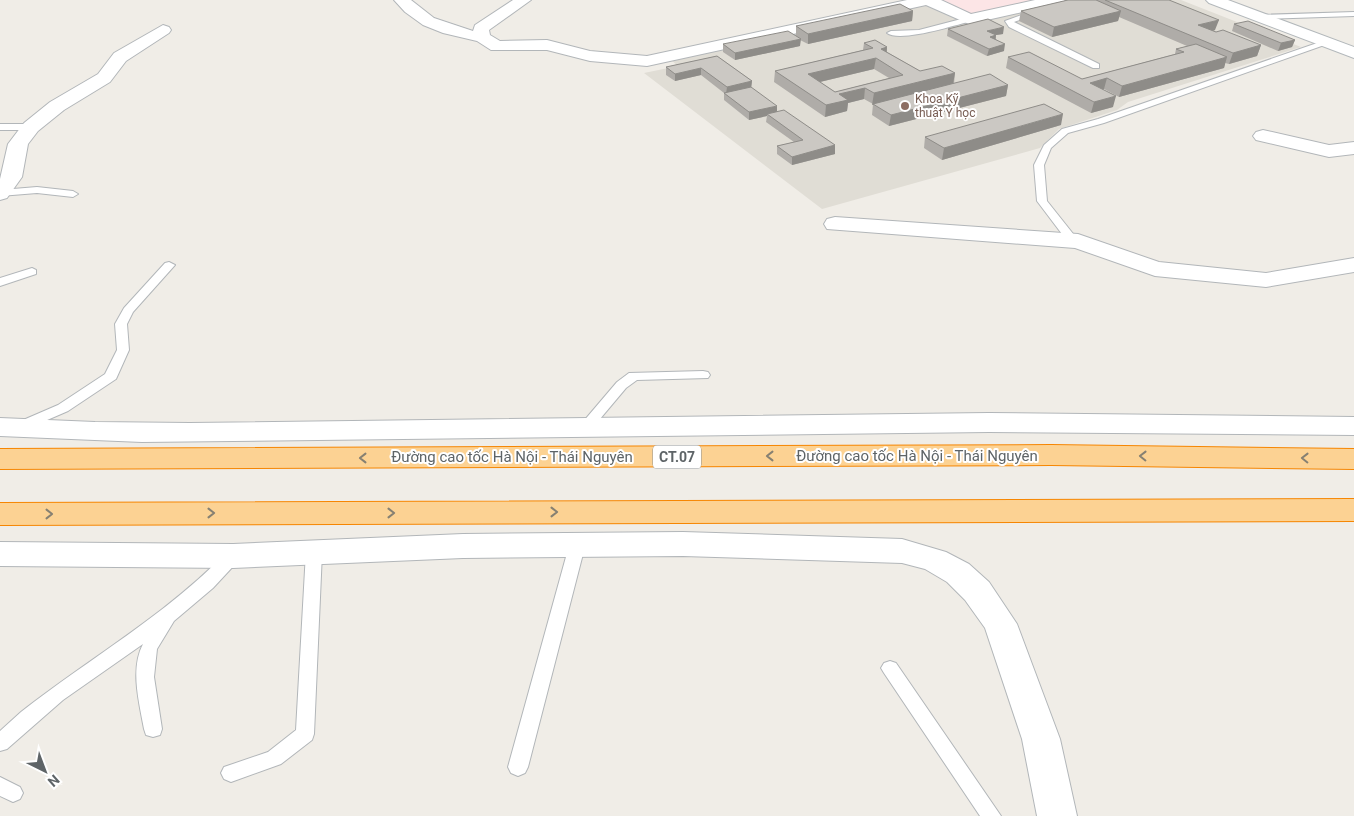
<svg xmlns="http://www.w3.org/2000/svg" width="1354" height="816" font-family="Roboto,sans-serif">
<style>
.education{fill:#e0ddd5}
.medical{fill:#fce5e6}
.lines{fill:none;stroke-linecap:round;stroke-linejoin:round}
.service-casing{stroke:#b2b6b9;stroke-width:2}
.minor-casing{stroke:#b2b6b9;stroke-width:2}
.secondary-casing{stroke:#b3b8bb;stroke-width:2}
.motorway-casing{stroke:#f68602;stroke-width:2}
.service{fill:#fff;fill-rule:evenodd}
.minor{fill:#fff;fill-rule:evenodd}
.secondary{fill:#fff;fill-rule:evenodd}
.motorway{fill:#fcd293;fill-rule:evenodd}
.wall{fill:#afaca8;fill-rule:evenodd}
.shaded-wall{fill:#8e8c88}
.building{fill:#cbc8c3;stroke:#8e8c88;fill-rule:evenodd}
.oneway{stroke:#868072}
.education-dot{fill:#8d6e63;stroke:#fff;stroke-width:2}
.labels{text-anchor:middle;stroke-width:4;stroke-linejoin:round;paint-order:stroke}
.far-education-label{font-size:12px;fill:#785e54;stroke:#fff;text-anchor:start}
.shield{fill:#fff;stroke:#8e9295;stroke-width:1}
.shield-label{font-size:14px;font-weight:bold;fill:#5e6467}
.street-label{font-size:15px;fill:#5e6467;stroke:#fff}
</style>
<rect width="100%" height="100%" fill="#f0ede7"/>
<path class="education" d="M 1076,0 L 1181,0 L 1301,47 L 1128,102 L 1117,110 L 1059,129 L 1040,148 L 822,209 L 644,73 L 678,66 L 671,60 L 903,8 L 931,5 L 969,23 Z"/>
<path class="medical" d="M 931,0 L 1044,0 L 972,14 Z"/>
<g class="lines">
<defs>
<path id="service" d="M 1033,11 L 1040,13 L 1014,22 L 1099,64 L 1099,68 L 1093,68 L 1009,27 L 1005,21 Z
M 1354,12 L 1354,16 L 1258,19 L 1254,17 L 1258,15 Z
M 969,17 L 973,19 L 972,21 C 955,25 900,43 887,33 L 891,31 L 919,30 Z
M 1323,41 L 1330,43 L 1104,123 L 1068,133 L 1051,148 L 1044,165 L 1047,201 L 1078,240 L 1076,242 L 1068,242 L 1037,201 L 1034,165 L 1044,145 L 1062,129 L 1098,119 Z
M 0,124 L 31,124 L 36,127 L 31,130 L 0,130 Z
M 37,187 L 73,191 L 78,194 L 73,197 L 37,193 L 0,196 L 1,190 Z
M 169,262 L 175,265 L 133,312 L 127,324 L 129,350 L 116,379 L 68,411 L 24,430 L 14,430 L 12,427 L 14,424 L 58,405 L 105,374 L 117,350 L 115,324 L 124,308 L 165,263 Z
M 32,268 L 36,270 L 36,274 L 0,286 L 0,278 Z
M 703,371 L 708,372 L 710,375 L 708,378 L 637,380 L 626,388 L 589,432 L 584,434 L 577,429 L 617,382 L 629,373 Z
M 577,540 L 583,542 L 585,546 L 528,767 L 525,773 L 518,776 L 511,773 L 508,767 L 569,546 L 571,542 Z
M 314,546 L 320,548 L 322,552 L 314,734 L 312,740 L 281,764 L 231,782 L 224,779 L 221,773 L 224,767 L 268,752 L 296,730 L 306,552 L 308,548 Z
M 233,550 L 239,552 L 241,556 L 239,560 L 213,588 L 174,621 L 157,649 L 154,677 L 162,729 L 160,735 L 153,737 L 146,735 L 144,729 C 139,702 130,669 143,644 L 63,700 L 7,749 L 0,751 L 0,731 L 21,712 C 90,658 166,615 227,552 Z
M 890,661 L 896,663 L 1001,816 L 980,816 L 884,673 L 881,668 L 884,663 Z
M 0,777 L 20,787 L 23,793 L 20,799 L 13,802 L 0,796 Z"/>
<path id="minor" d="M 394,0 L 411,0 L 434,18 L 473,31 L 475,25 L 513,0 L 531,0 L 489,30 L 490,35 L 500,41 L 547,40 L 590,51 L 647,56 L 907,0 L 941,0 L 971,14 L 1035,0 L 1065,0 L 1062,3 L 969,24 L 926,5 L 647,66 L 590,61 L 547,50 L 491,50 L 477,41 L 443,33 L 423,25 L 405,12 Z
M 163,25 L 169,27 L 171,30 L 169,33 L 126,61 L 110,82 L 64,110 L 38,131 L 28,144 L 22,177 L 7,198 L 0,200 L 0,179 L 8,144 L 24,123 L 50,102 L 98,74 L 114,53 Z
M 1263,130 L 1329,145 L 1354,142 L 1354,154 L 1329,157 L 1256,140 L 1253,136 L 1256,132 Z
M 835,217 L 1078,234 L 1159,262 L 1266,273 L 1354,258 L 1354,272 L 1266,287 L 1155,276 L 1075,248 L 827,229 L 824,224 L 827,219 Z
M 989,413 L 1354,417 L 1354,435 L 989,432 L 142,442 L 0,436 L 0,418 L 95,422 L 190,423 Z
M 683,532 L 902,539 L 946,552 L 969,564 L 989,582 L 1017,624 L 1060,739 L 1077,816 L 1037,816 L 1022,739 L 985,628 L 965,600 L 947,582 L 925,569 L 902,563 L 683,556 L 463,558 L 233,568 L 0,566 L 0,542 L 233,544 L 463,534 Z"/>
<path id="secondary" d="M 1206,0 L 1228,0 L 1354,47 L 1354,58 L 1209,3 Z"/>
<path id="motorway" d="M 1051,445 L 1354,449 L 1354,469 L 1051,465 L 0,469 L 0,449 Z
M 1354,499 L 1354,521 L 0,525 L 0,503 Z"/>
</defs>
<use href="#service" class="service-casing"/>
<use href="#minor" class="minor-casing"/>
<use href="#secondary" class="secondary-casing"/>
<use href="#motorway" class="motorway-casing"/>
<use href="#service" class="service"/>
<use href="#minor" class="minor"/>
<use href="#secondary" class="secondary"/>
<use href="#motorway" class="motorway"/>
</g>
<path class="wall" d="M 1068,0 L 1169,0 L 1215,30 L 1213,31 L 1261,45 L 1257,56 L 1229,64 L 1225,63 L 1224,68 L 1119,97 L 1104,89 L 1103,90 L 1113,107 L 1091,113 L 1006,68 L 1008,57 L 1082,79 L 1175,54 L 1176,49 L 1187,46 L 1119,17 L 1118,21 L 1052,37 L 1019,21 L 1021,11 Z
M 913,11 L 912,21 L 808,44 L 800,40 L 800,46 L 735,60 L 723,52 L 723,44 L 796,36 L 796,26 Z
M 1234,24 L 1295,40 L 1292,47 L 1278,51 L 1232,31 Z
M 948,29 L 1003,34 L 996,35 L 996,39 L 1004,51 L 987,56 L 947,36 Z
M 864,43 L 887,47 L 887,52 L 920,71 L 955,73 L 954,84 L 1008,85 L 1006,96 L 889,126 L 872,115 L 873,104 L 864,99 L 848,103 L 847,111 L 825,117 L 774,82 L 775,71 L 863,50 ZM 874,69 L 889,78 L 835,92 L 820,82 Z
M 717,56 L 752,81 L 751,87 L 777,111 L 835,145 L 835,154 L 792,165 L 777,154 L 777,146 L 794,142 L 766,122 L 767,116 L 749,120 L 724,100 L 724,93 L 701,75 L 675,81 L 666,75 L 666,67 Z
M 1061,125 L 942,160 L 924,148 L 925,137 Z"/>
<path class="shaded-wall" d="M 913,11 L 912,21 L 808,44 L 808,34 Z
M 1121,11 L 1118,21 L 1052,37 L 1054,27 Z
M 1219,20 L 1215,30 L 1195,36 L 1198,25 Z
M 1004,27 L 1003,34 L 996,35 L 995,42 L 989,44 L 987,31 Z
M 801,39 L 800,46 L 735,60 L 735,53 Z
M 1295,40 L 1292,47 L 1278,51 L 1281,43 Z
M 1005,44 L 1004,51 L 987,56 L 989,49 Z
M 1261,45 L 1257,56 L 1229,64 L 1233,53 Z
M 887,47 L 886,58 L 881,49 Z
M 1227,57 L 1224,68 L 1119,97 L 1122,86 Z
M 876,58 L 874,69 L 807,85 L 808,74 Z
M 701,68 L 701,75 L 675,81 L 675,74 Z
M 955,73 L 953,84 L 872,105 L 874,93 Z
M 1107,78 L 1104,89 L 1087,94 L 1090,83 Z
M 752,81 L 751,89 L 726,94 L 727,87 Z
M 1008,85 L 1006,96 L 889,126 L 891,115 Z
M 865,88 L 864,99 L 848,103 L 847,111 L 825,117 L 826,105 L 839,94 Z
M 1116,96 L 1113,107 L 1091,113 L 1094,102 Z
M 777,106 L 777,114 L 767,114 L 767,116 L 749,120 L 749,112 Z
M 1063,114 L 1061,125 L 942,160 L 944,148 Z
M 835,145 L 835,154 L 792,165 L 792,157 Z"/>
<path class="building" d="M 1068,0 L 1096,0 L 1121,11 L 1054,27 L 1021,11 Z
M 1105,0 L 1169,0 L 1219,20 L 1198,25 L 1216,32 L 1223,30 L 1261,45 L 1233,53 Z
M 900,4 L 913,11 L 808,34 L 796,26 Z
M 988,19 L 1004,27 L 987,31 L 996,35 L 990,37 L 1005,44 L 989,49 L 948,29 Z
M 1248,21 L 1295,40 L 1281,43 L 1234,24 Z
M 788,31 L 801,39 L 735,53 L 723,44 Z
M 875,40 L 887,47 L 881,49 L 920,71 L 942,66 L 955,73 L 874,93 L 865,88 L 839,94 L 848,100 L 826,105 L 775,71 L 873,48 L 864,43 ZM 876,58 L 903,75 L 835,92 L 808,74 Z
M 1196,44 L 1227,57 L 1122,86 L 1107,78 L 1090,83 L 1116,96 L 1094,102 L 1008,57 L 1029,52 L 1082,79 L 1184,52 L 1176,49 Z
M 717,56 L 752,81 L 727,87 L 701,68 L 675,74 L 666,67 Z
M 990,74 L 1008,85 L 891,115 L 873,104 Z
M 751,87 L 777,106 L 749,112 L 724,93 Z
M 1044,104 L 1063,114 L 944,148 L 925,137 Z
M 784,110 L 835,145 L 792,157 L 777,146 L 803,140 L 767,114 Z"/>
<defs><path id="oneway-chevron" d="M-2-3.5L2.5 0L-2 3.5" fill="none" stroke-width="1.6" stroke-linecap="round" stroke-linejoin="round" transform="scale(1.25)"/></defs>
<g class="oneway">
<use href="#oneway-chevron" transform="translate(770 456) rotate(180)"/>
<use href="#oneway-chevron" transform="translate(1143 456) rotate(-179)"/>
<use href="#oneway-chevron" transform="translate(363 458) rotate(180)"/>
<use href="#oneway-chevron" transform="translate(1305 458) rotate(-179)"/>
<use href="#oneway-chevron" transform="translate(554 512)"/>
<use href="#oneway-chevron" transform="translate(211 513)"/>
<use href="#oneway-chevron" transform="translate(391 513)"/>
<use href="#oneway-chevron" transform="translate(49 514)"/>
</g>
<circle class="education-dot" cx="905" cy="106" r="5"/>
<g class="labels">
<g class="far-education-label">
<text x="915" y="103">Khoa Kỹ<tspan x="915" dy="14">thuật Y học</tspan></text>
</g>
<rect class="shield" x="653" y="445.5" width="48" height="23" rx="4"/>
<g class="shield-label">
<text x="677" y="462">CT.07</text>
</g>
<g class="street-label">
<text x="917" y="461">Đường cao tốc Hà Nội - Thái Nguyên</text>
<text x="512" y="462">Đường cao tốc Hà Nội - Thái Nguyên</text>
</g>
</g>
<g transform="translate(45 771) rotate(138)" stroke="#ffffff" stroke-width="4" paint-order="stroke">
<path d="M0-4L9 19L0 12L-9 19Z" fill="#5e6467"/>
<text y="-8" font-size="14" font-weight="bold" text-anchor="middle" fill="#5e6467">N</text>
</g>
</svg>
